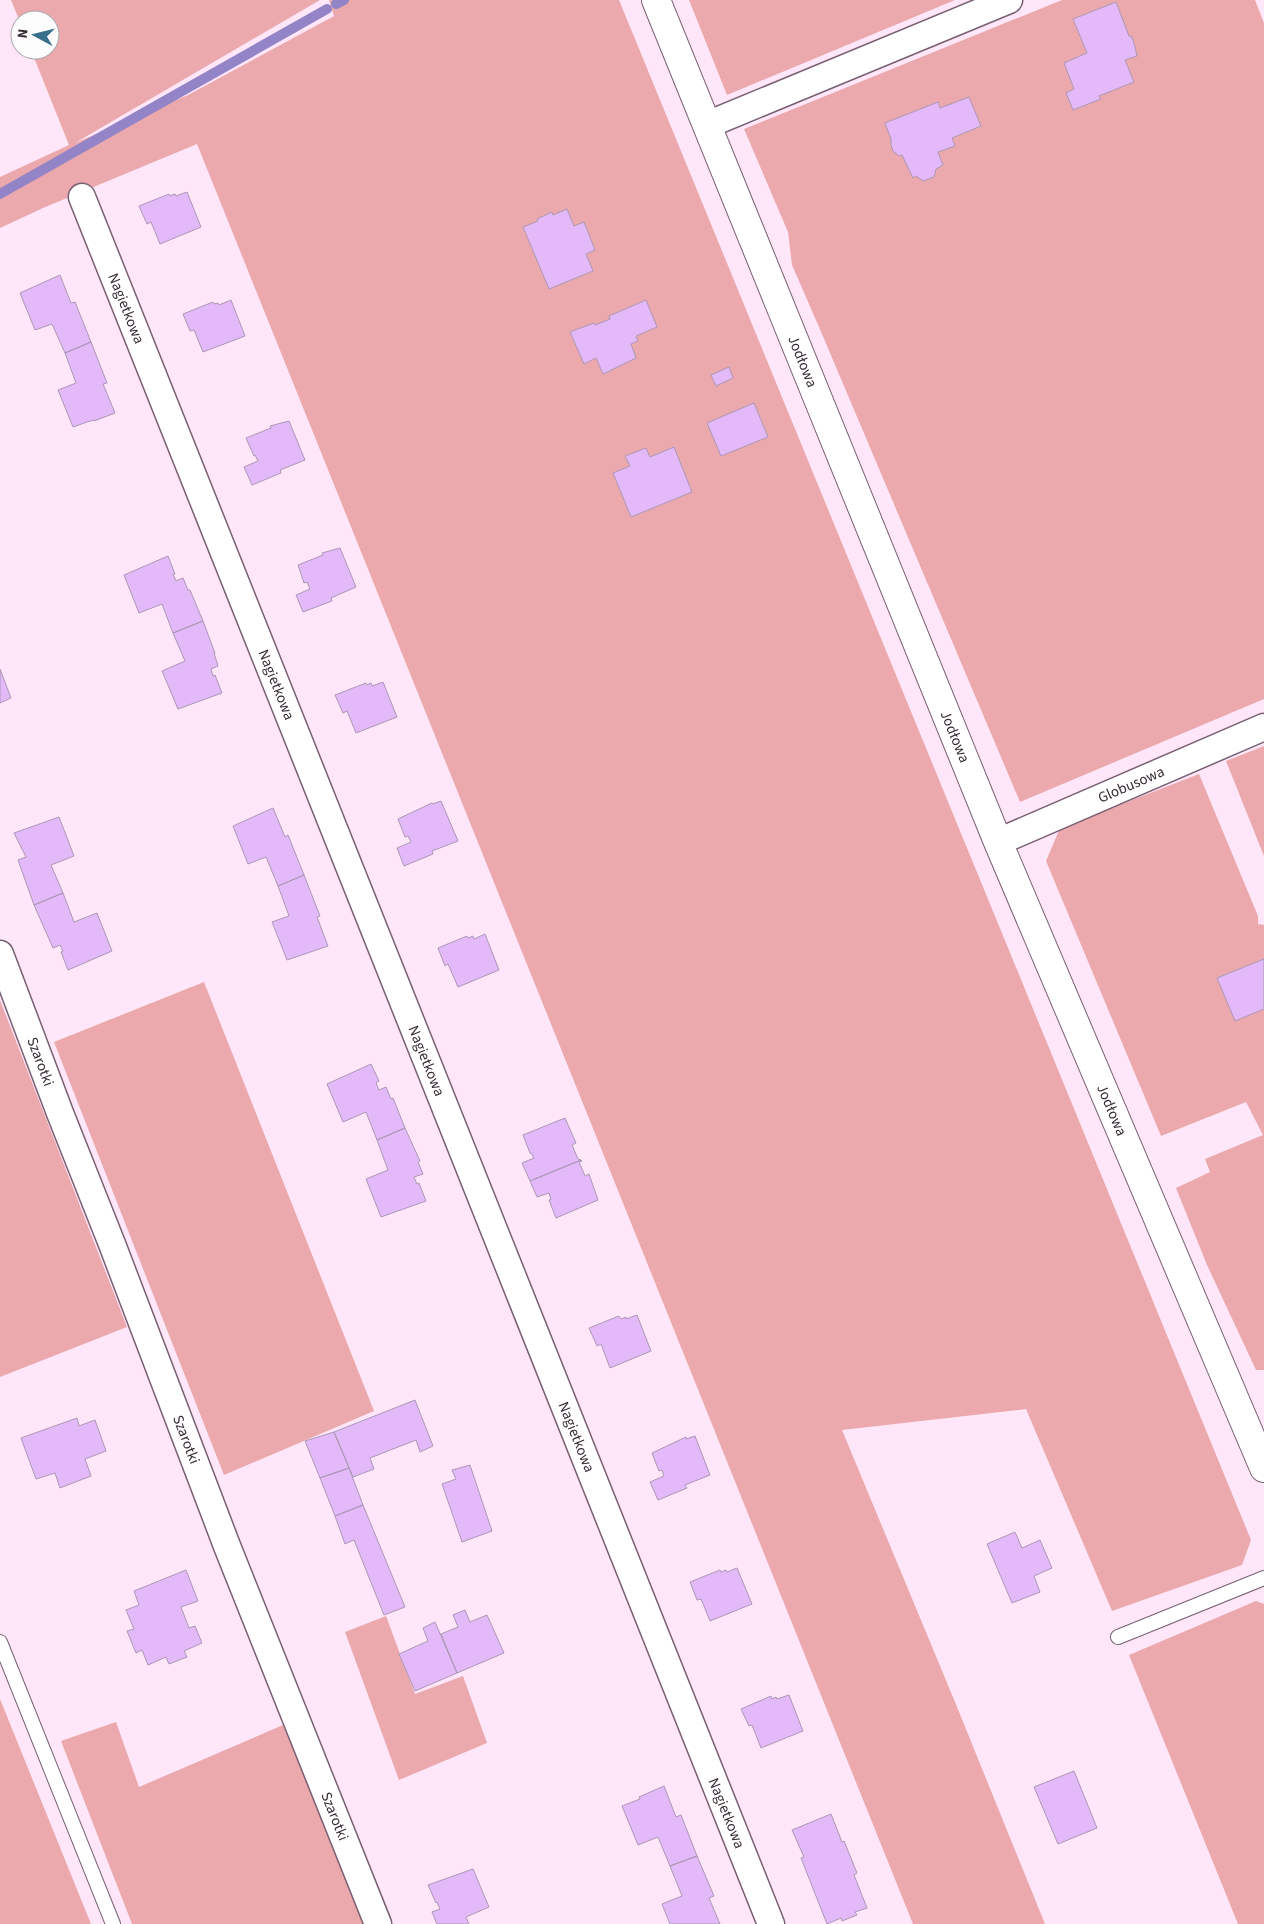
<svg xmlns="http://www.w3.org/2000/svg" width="1264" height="1924" font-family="'Source Sans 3',sans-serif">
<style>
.green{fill:#eca9ad}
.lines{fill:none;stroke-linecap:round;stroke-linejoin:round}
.stream{stroke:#9384c7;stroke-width:10}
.building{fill:#e3b9f9;stroke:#aa98b4}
.lane-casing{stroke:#785f73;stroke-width:16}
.street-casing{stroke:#785f73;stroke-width:29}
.secondary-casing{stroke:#785f73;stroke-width:30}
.lane{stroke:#fff;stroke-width:14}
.street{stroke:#fff;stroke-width:26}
.secondary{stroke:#fff;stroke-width:28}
.labels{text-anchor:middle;stroke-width:5;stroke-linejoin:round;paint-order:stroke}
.street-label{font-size:15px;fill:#362b34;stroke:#fcfcfc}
</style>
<rect width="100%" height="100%" fill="#ffe7f9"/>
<path class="green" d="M 11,0 L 320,0 L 75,143 L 188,95 L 334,16 L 329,0 L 619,0 L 1251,1540 L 1242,1565 L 1112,1611 L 1026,1409 L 842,1430 L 955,1702 L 1045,1924 L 913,1924 L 197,144 L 43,208 L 0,228 L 0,177 L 69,145 L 31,50 L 50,50 L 50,20 L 20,20 L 20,22 Z
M 689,0 L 955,0 L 727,95 Z
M 1062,0 L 1255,0 L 1264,23 L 1264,699 L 1020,802 L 819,327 L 792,265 L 788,232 L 744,129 Z
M 1264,746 L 1264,856 L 1226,761 Z
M 1199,774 L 1258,916 L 1258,924 L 1264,925 L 1264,1370 L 1256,1370 L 1207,1265 L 1176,1188 L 1210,1172 L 1205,1159 L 1263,1135 L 1246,1102 L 1161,1136 L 1046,861 L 1060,828 Z
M 204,982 L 374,1411 L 224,1475 L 54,1042 Z
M 0,1000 L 127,1327 L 0,1377 Z
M 1256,1601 L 1264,1604 L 1264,1924 L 1238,1924 L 1129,1655 Z
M 386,1616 L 415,1694 L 463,1676 L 487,1743 L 399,1780 L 345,1632 Z
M 0,1699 L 91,1924 L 0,1924 Z
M 116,1722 L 139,1787 L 283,1725 L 365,1924 L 132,1924 L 61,1741 Z"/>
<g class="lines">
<path class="stream" d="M 336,4 L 344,0
M 0,194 L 327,9"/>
</g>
<path class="building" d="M 1116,2 L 1129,36 L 1132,37 L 1135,47 L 1137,56 L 1125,60 L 1134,82 L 1099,96 L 1101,99 L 1073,110 L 1066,93 L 1074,89 L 1064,63 L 1087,53 L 1073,19 Z
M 969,97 L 981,126 L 952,138 L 955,146 L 938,152 L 943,165 L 936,169 L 934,177 L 923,181 L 916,176 L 913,178 L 902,155 L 899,156 L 893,151 L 891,145 L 891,139 L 885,123 L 938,102 L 940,108 Z
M 187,192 L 201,227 L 160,244 L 151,222 L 147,224 L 139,206 L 169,194 L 170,196 L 175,194 L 176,196 Z
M 567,209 L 574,226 L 584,222 L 595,250 L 586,254 L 593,271 L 549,289 L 523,227 L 538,221 L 537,219 L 552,212 L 553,215 Z
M 60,275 L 71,303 L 75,302 L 91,342 L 65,353 L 52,324 L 35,330 L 20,293 Z
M 231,300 L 245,336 L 203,352 L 194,330 L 190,331 L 183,314 L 213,302 L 214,304 L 218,303 L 219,305 Z
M 646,300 L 657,327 L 636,336 L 638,341 L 631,344 L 636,358 L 603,374 L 596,358 L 584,364 L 570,332 L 594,323 L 595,325 L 610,319 L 609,316 Z
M 91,342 L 107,383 L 103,384 L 115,413 L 94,421 L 94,420 L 87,422 L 73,427 L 58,390 L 76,383 L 65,353 Z
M 729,367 L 733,378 L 716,386 L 711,375 Z
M 754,403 L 768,437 L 721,456 L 707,423 Z
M 289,421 L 305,460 L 280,470 L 281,473 L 252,485 L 244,467 L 258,461 L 255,455 L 254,456 L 246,438 L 271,428 L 270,426 Z
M 674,447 L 692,492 L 631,517 L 613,473 L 630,466 L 625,456 L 646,448 L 650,457 Z
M 340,548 L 356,587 L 331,598 L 332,601 L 303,612 L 296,595 L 310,589 L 307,582 L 304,583 L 298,565 L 323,555 L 322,553 Z
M 168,556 L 175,574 L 173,574 L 176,581 L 183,578 L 188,590 L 190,590 L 203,621 L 173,633 L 162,604 L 139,613 L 124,575 Z
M 203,621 L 215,653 L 214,653 L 218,666 L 211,669 L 213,676 L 215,675 L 222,693 L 178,709 L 162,671 L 185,661 L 173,633 Z
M 0,669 L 11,698 L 0,703 Z
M 383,682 L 397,717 L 356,733 L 347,711 L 343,713 L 335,695 L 366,683 L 367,685 L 371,683 L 372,686 Z
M 441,801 L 458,841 L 432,851 L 433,854 L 404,866 L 397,848 L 411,842 L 408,836 L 405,837 L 398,819 L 432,803 L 433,804 Z
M 273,808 L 285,837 L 288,835 L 304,875 L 278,886 L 266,857 L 248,864 L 233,826 Z
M 59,817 L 74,856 L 51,865 L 63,893 L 34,905 L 18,860 L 26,857 L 14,833 Z
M 304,875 L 320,916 L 317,917 L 328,946 L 287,960 L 272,922 L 289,916 L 278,886 Z
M 63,893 L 74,922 L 97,913 L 112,951 L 68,970 L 61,952 L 63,951 L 60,945 L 53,948 L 34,905 Z
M 485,934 L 499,970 L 458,987 L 448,964 L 445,966 L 438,948 L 467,936 L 468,938 L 473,936 L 474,939 Z
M 1264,959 L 1264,1009 L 1235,1021 L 1217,978 Z
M 371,1064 L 379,1081 L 376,1083 L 379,1090 L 386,1087 L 391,1099 L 393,1098 L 405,1128 L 377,1140 L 366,1112 L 343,1122 L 327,1084 Z
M 565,1118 L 576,1143 L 572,1145 L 578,1159 L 581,1160 L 530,1181 L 522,1163 L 534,1158 L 531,1153 L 530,1153 L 523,1135 Z
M 405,1128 L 420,1161 L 418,1162 L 423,1174 L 414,1177 L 417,1184 L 419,1183 L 426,1201 L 381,1217 L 366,1179 L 388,1170 L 377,1140 Z
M 581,1160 L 582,1161 L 579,1162 L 585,1176 L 589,1174 L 598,1200 L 556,1218 L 549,1200 L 551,1199 L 549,1193 L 537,1197 L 530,1181 Z
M 637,1315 L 651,1351 L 610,1368 L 601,1344 L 597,1346 L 589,1328 L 619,1316 L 621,1319 L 626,1317 L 626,1319 Z
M 415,1400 L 433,1446 L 420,1452 L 416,1440 L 370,1458 L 374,1469 L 353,1477 L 334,1432 Z
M 77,1418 L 79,1426 L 95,1420 L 106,1451 L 85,1459 L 91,1476 L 60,1488 L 55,1473 L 36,1479 L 21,1438 Z
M 334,1432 L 349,1468 L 320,1478 L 305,1441 Z
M 695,1436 L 710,1475 L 685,1485 L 687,1488 L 658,1500 L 650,1482 L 664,1476 L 662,1470 L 659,1471 L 652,1453 L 686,1437 L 686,1439 Z
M 470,1465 L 492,1531 L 462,1542 L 442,1484 L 456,1479 L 452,1470 Z
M 349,1468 L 363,1505 L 335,1516 L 320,1478 Z
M 363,1505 L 405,1607 L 384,1615 L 354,1540 L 345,1544 L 335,1516 Z
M 1015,1532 L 1022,1548 L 1040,1540 L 1052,1568 L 1034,1576 L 1040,1592 L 1012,1603 L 987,1544 Z
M 737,1568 L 752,1604 L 710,1621 L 701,1599 L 697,1600 L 690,1582 L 720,1570 L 721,1572 L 726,1570 L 727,1572 Z
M 186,1570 L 198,1601 L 181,1607 L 189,1628 L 195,1626 L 202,1643 L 184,1651 L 187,1657 L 169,1664 L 166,1657 L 148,1665 L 142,1650 L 136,1653 L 127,1631 L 134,1629 L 126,1610 L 139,1605 L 134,1591 Z
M 465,1610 L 470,1622 L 487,1615 L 504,1653 L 457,1673 L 441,1634 L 458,1627 L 453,1615 Z
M 435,1622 L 457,1673 L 415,1691 L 399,1654 L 428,1641 L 423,1628 Z
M 789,1695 L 803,1731 L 761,1748 L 752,1725 L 749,1726 L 741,1709 L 771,1696 L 772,1699 L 776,1697 L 777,1699 Z
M 1074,1771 L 1097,1828 L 1058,1844 L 1034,1787 Z
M 664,1786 L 676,1817 L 681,1815 L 697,1856 L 670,1866 L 658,1837 L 638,1845 L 622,1806 L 640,1799 L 639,1797 Z
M 831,1814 L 842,1842 L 844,1841 L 857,1873 L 854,1875 L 867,1908 L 855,1912 L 857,1915 L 842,1921 L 841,1918 L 827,1924 L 801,1858 L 804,1857 L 792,1830 Z
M 697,1856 L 714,1896 L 709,1898 L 720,1924 L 670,1924 L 662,1904 L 682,1896 L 670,1866 Z
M 473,1869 L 489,1907 L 466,1917 L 469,1924 L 437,1924 L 432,1912 L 440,1909 L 437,1902 L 436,1903 L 428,1885 Z"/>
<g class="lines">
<defs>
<path id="lane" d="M 1118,1637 L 1264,1578
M 0,1642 L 113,1924"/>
<g id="street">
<path d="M 707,125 L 1009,0"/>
<path id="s1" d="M 82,197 L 771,1924"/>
<path id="s2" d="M 998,842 L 1264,727"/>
<path id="s3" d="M 0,954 L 60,1113 L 112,1244 L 227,1546 L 378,1924"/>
</g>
<g id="secondary">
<path id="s4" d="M 656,0 L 998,842 L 1264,1468"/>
</g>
</defs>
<use href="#lane" class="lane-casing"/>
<use href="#street" class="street-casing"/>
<use href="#secondary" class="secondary-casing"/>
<use href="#lane" class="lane"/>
<use href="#street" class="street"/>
<use href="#secondary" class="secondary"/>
</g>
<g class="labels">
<g class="street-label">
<text dy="5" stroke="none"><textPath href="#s1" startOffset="120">Nagietkowa</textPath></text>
<text dy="5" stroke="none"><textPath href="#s4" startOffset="390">Jodłowa</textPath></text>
<text dy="5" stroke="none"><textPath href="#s1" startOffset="525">Nagietkowa</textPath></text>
<text dy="5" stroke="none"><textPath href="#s4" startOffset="795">Jodłowa</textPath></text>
<text dy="5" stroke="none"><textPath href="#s2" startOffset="145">Globusowa</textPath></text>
<text dy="5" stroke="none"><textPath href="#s1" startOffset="930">Nagietkowa</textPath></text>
<text dy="5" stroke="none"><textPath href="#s3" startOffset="115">Szarotki</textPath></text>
<text dy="5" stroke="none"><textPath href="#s4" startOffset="1200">Jodłowa</textPath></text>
<text dy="5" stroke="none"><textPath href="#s1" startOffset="1335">Nagietkowa</textPath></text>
<text dy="5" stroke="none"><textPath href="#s3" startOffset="520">Szarotki</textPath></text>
<text dy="5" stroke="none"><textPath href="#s1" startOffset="1740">Nagietkowa</textPath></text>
<text dy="5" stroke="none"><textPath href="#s3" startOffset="925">Szarotki</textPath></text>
</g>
</g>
<g transform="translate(35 35) rotate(277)"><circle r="24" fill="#fcfcfc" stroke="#ada8ac"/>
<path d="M0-4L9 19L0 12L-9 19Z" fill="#386e8a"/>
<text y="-8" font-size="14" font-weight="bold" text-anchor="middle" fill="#362b34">N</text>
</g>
</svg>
